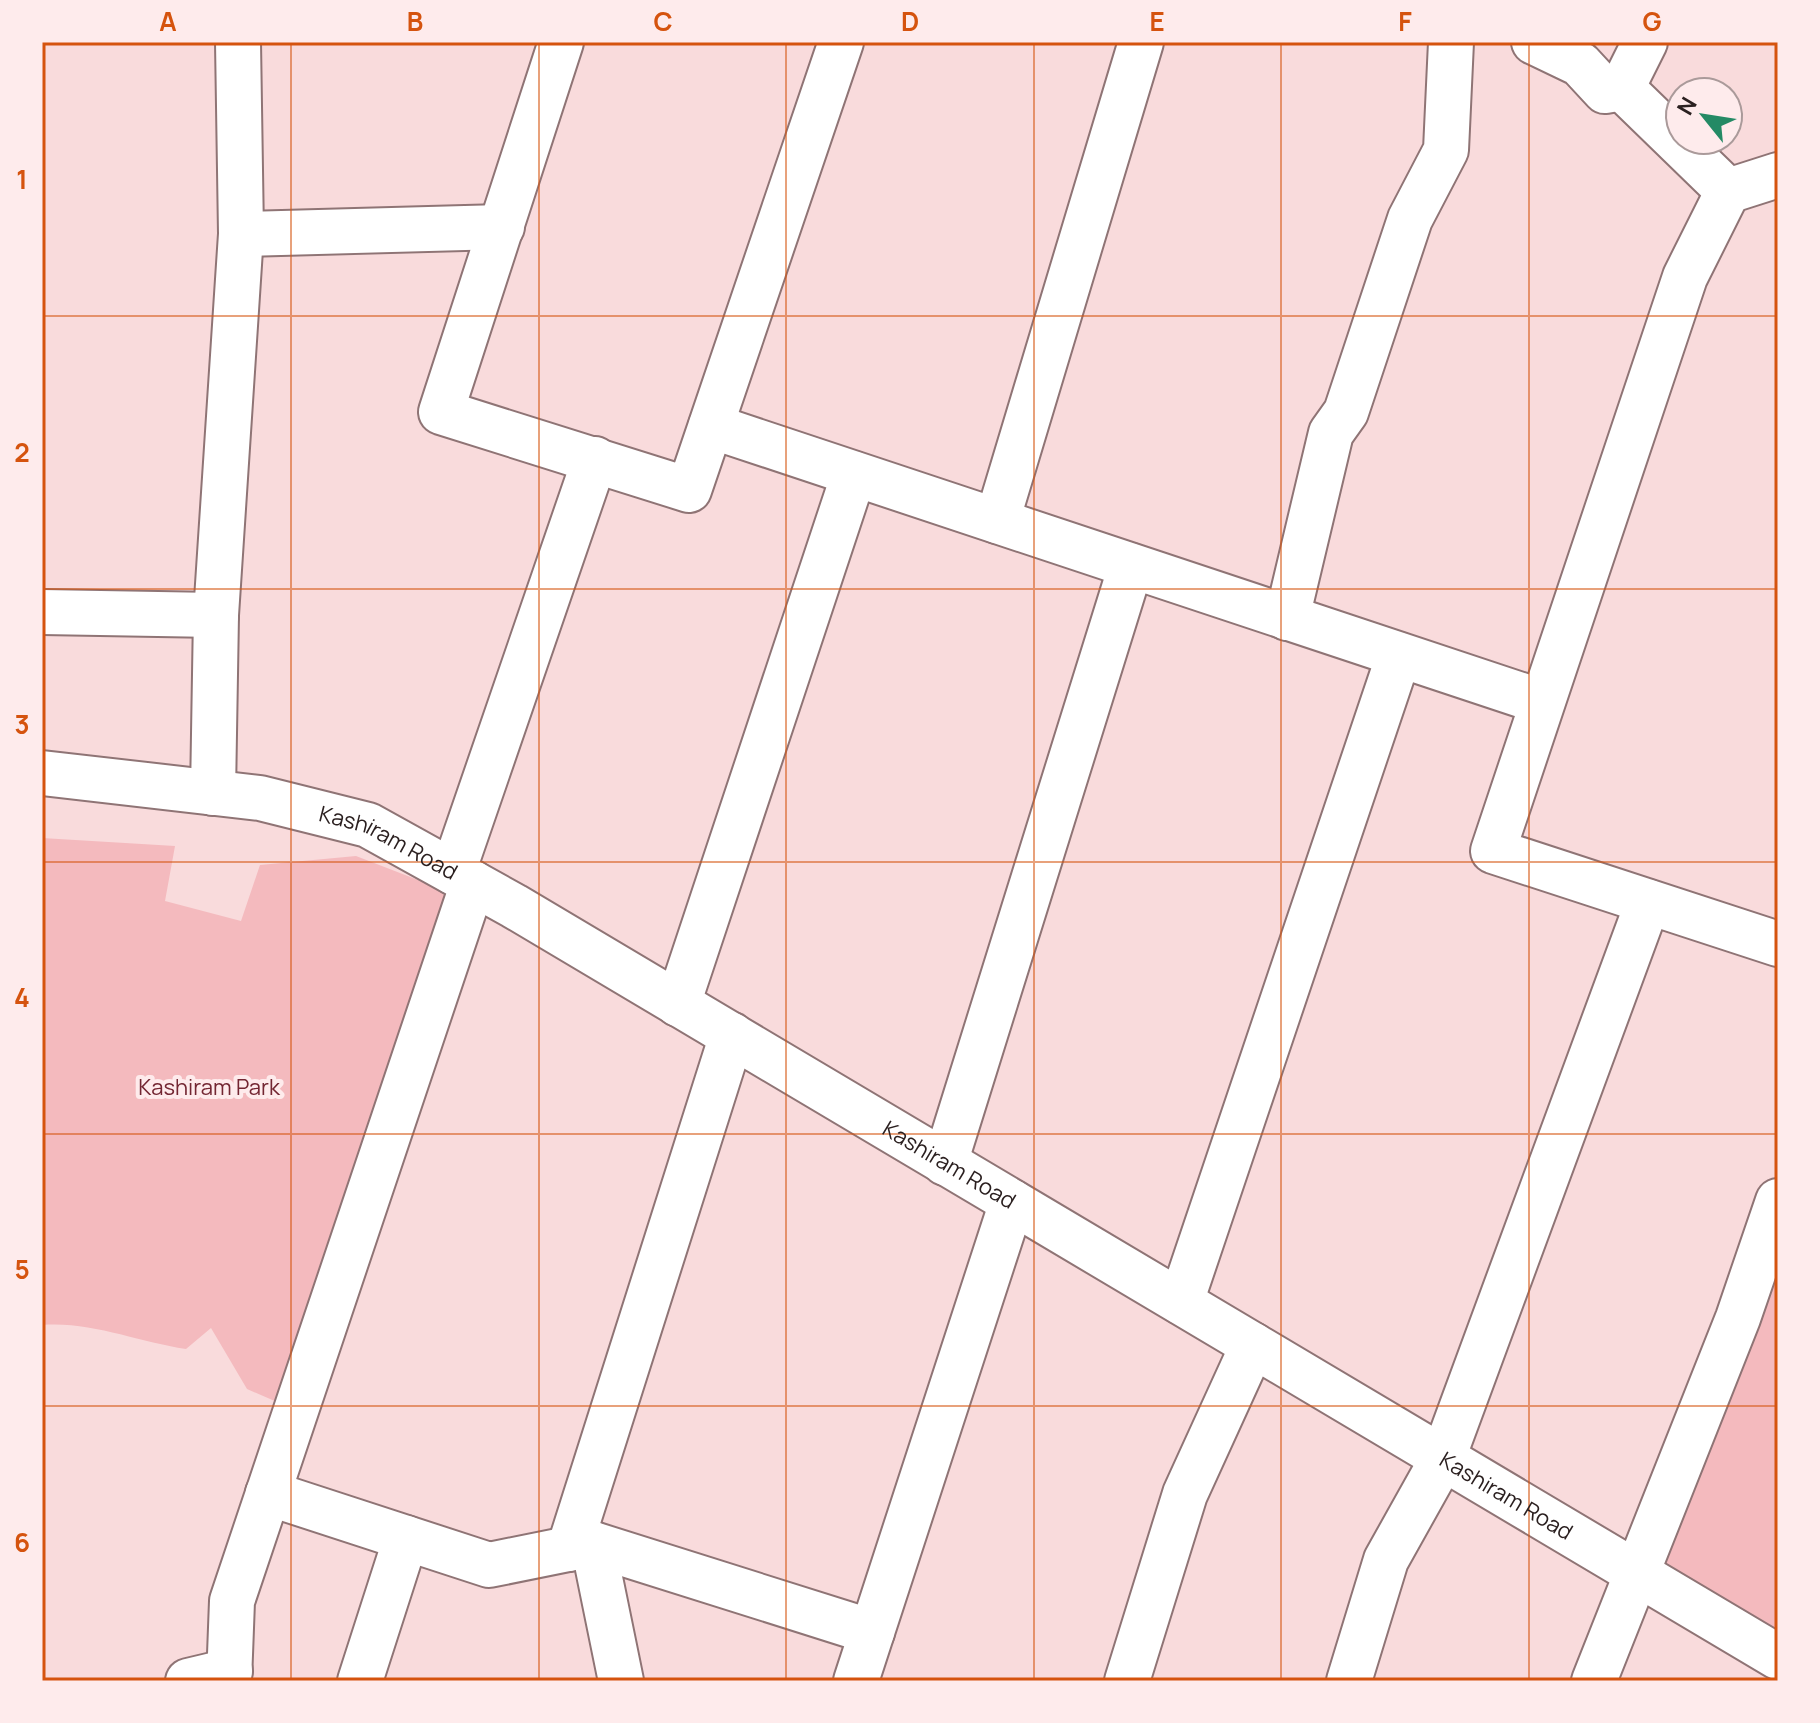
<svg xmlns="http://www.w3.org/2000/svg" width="1820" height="1723" font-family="Manrope,sans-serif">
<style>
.green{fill:#f4babe}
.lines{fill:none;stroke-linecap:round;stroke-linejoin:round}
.minor-casing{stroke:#8f7475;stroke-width:48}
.minor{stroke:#fff;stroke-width:44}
.grid{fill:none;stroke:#d5530e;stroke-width:2;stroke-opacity:0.55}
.labels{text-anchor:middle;stroke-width:8;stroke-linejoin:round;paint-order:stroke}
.street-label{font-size:22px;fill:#2b2020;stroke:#feebec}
.park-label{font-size:22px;fill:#732632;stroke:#feebec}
.neatline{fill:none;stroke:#d5530e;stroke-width:3}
.grid-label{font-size:26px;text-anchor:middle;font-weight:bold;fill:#d5530e}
</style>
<rect width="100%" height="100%" fill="#f9dbdc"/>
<path class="green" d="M 42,838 L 175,846 L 165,901 L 241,921 L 260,865 L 356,856 L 431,885 L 451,900 L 277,1402 L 247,1389 L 211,1328 L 186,1349 C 138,1342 91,1321 42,1325 Z
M 1778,1243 L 1778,1643 L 1657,1568 Z"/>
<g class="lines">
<defs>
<g id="minor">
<path d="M 561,42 L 441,412 L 689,490 L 841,42"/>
<path d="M 1534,42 L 1580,64 L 1605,91 L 1622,88"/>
<path d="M 1622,88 L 1728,191"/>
<path d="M 1622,88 L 1645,42"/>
<path d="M 1778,175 L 1728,191 L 1685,277 L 1493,851 L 1778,944"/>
<path d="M 241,234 L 502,227"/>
<path d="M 711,426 L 1542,702"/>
<path d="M 997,521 L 1141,42"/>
<path d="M 42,612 L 216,615"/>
<path d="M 1287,618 L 1331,433 L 1346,412 L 1410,219 L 1446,150 L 1451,42"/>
<path id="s1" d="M 42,773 L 260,798 L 368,825 L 514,906 L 1778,1657"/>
<path d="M 213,793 L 216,615 L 241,234 L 238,42"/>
<path d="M 453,872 L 595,459"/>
<path d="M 678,1004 L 854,474"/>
<path d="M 945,1163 L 1131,566"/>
<path d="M 1181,1302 L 1399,655"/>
<path d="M 268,1493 L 489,1565 L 593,1544 L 872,1632"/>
<path d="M 593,1544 L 621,1681"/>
<path d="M 569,1549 L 732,1035"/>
<path d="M 188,1681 L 230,1671"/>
<path d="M 229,1681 L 232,1601 L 473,883"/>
<path d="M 360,1681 L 406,1538"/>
<path d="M 856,1681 L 1012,1202"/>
<path d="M 1127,1681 L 1185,1494 L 1253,1345"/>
<path d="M 1349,1681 L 1386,1560 L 1443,1458 L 1648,902"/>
<path d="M 1594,1681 L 1738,1318 L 1778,1201"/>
</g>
</defs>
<use href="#minor" class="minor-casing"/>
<use href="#minor" class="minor"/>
</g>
<path class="grid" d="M 291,42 L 291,1681M 539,42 L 539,1681M 786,42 L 786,1681M 1034,42 L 1034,1681M 1281,42 L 1281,1681M 1529,42 L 1529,1681M 42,316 L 1778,316M 42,589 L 1778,589M 42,862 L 1778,862M 42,1134 L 1778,1134M 42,1406 L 1778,1406"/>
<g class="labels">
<g class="street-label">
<text dy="8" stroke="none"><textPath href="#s1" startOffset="356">Kashiram Road</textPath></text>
<text dy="8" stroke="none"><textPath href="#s1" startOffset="1004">Kashiram Road</textPath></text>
<text dy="8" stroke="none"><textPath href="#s1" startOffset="1652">Kashiram Road</textPath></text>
</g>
<g class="park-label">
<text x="209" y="1095">Kashiram Park</text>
</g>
</g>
<rect width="1820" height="1723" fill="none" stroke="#feebec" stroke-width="88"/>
<g transform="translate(1704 116) rotate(300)"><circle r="38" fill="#feebec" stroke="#aa9a9a" stroke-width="2"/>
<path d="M0-6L14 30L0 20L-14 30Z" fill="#248a65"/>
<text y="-12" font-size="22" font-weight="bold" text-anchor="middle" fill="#2b2020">N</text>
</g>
<rect x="44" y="44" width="1732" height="1635" class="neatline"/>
<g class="grid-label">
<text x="168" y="31">A</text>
<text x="415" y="31">B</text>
<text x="663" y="31">C</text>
<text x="910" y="31">D</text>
<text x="1157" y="31">E</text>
<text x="1405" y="31">F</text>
<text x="1652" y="31">G</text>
<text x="22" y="189">1</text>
<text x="22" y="462">2</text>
<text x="22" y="734">3</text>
<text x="22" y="1007">4</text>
<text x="22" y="1279">5</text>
<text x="22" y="1552">6</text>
</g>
</svg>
